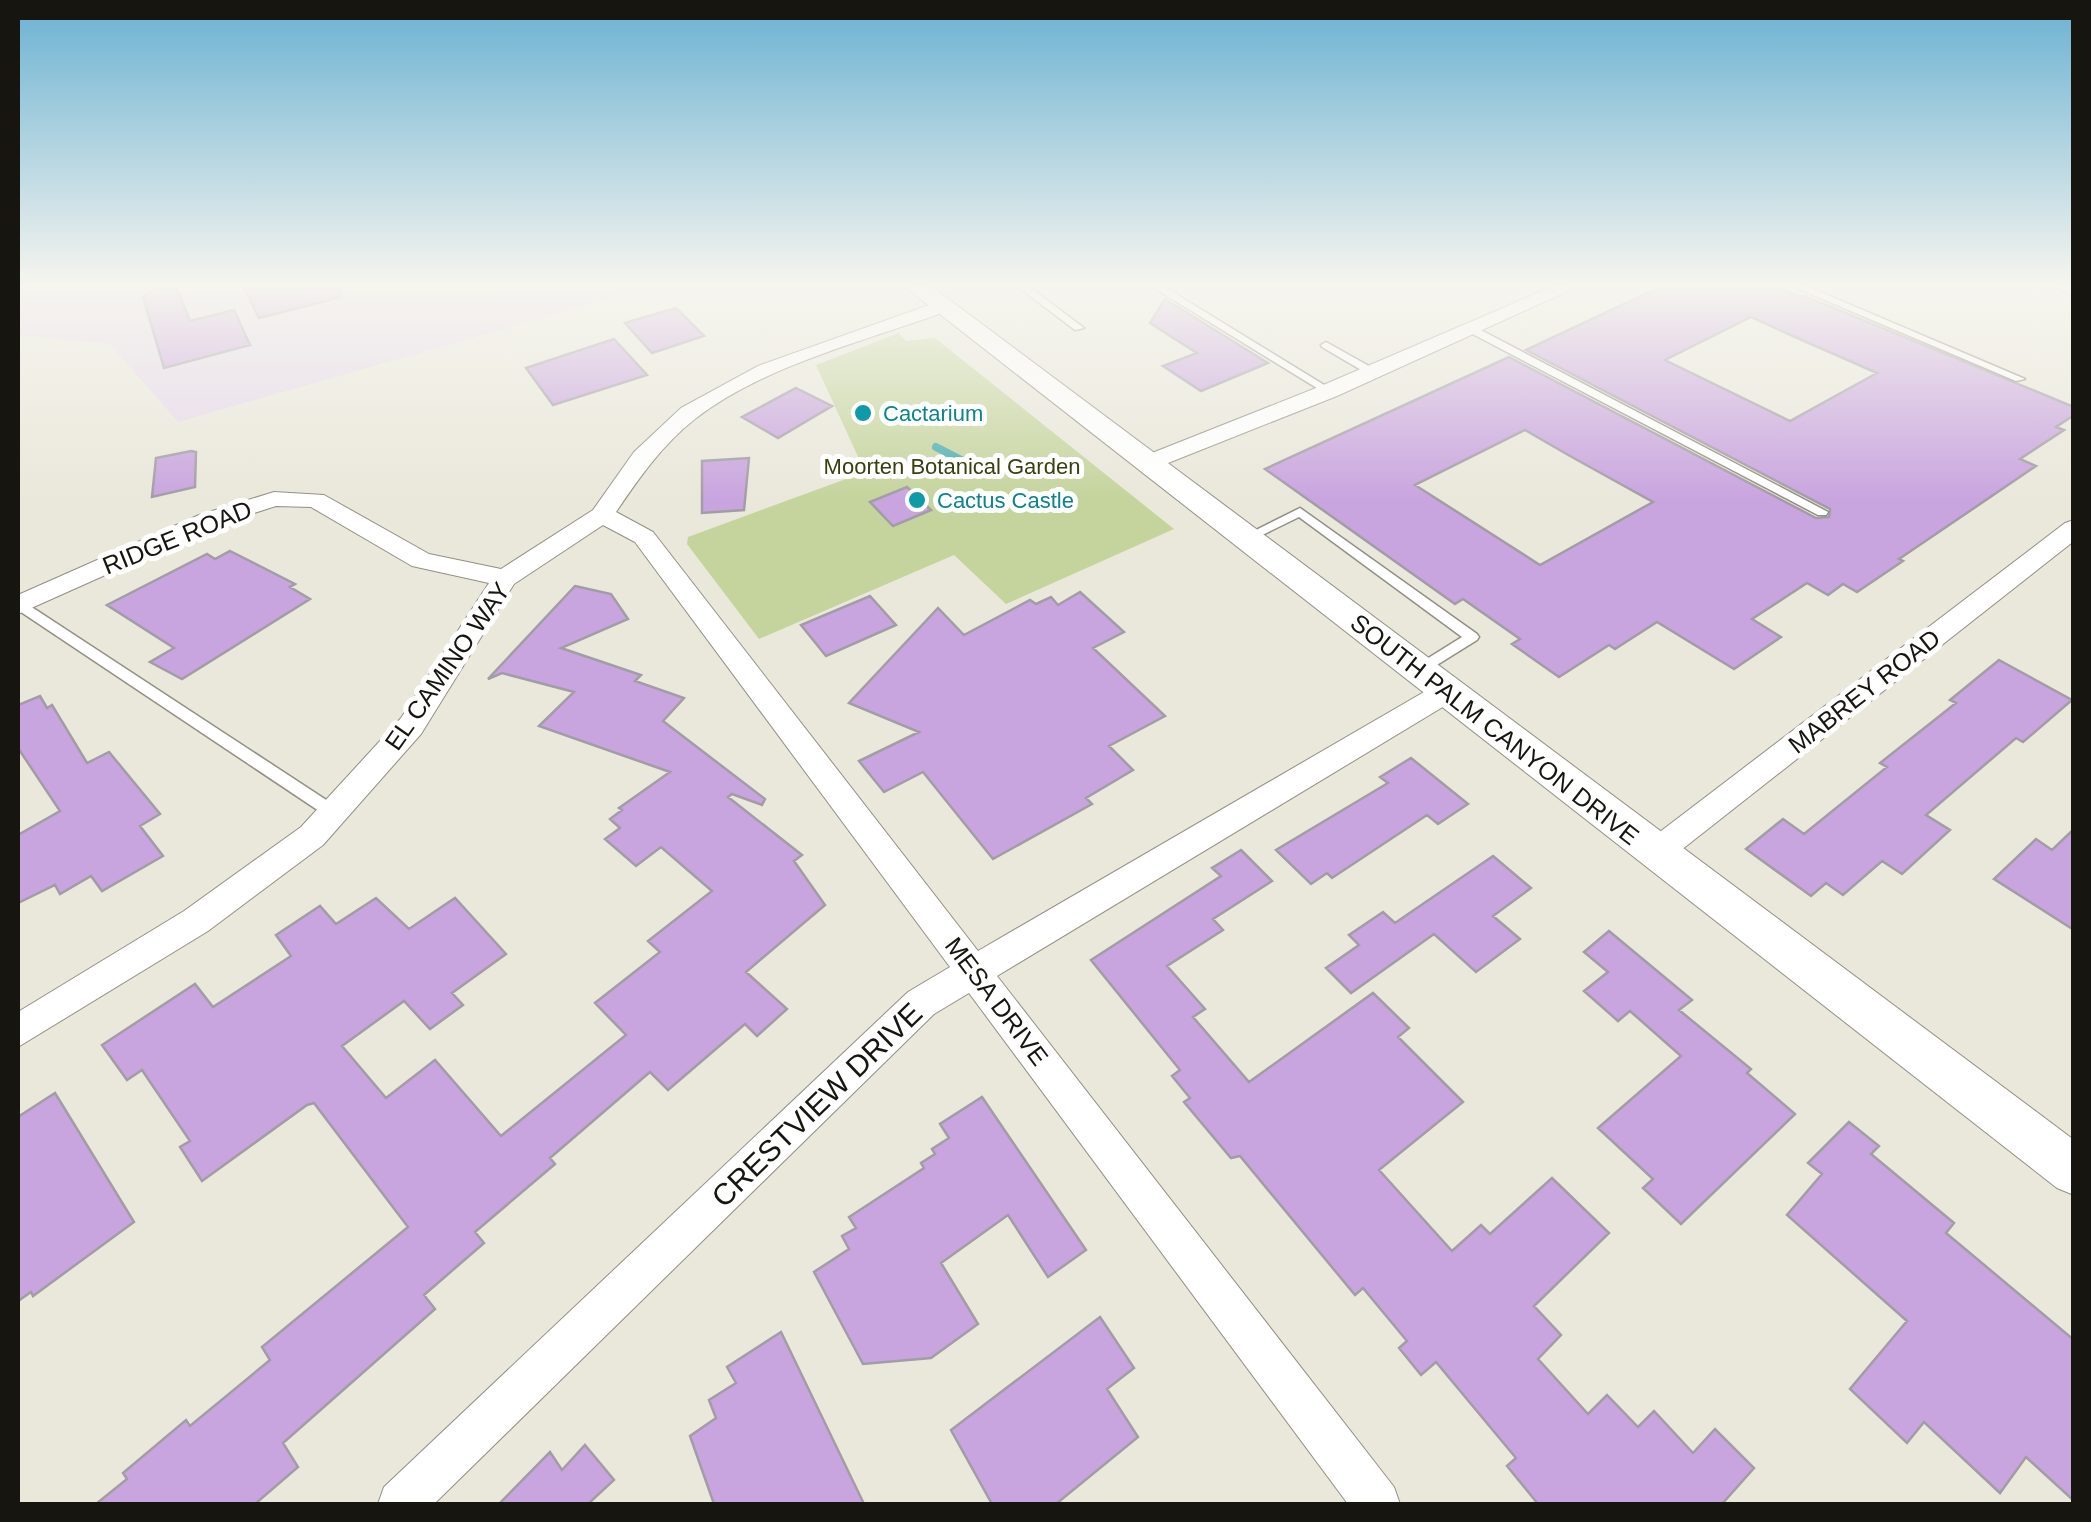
<svg xmlns="http://www.w3.org/2000/svg" width="2091" height="1522" font-family="Arial,sans-serif">
<style>
.commercial{fill:#e6d8eb}
.green{fill:#c5d49d}
.lines{fill:none;stroke-linecap:round;stroke-linejoin:round}
.stream{stroke:#4dadb0;stroke-width:8}
.building{fill:#c9a5df;stroke:#a29ca6;stroke-width:2.5;fill-rule:evenodd}
.service-casing{stroke:#929084;stroke-width:3}
.minor-casing{stroke:#929084;stroke-width:2}
.tertiary-casing{stroke:#929084;stroke-width:2}
.service{fill:#fff;fill-rule:evenodd}
.minor{fill:#fff;fill-rule:evenodd}
.tertiary{fill:#fff;fill-rule:evenodd}
.culture-dot{fill:#0f9aa8;stroke:#fff;stroke-width:4}
.labels{text-anchor:middle;stroke-width:10;stroke-linejoin:round;paint-order:stroke}
.far-culture-label{font-size:22px;fill:#0d838f;stroke:#fff;text-anchor:start}
.far-park-label{font-size:22px;fill:#37400e;stroke:#fff}
.street-label{font-size:25px;fill:#161510;stroke:#fff}
.near-street-label{font-size:30px;fill:#161510;stroke:#fff}
</style>
<rect width="100%" height="100%" fill="#eae8db"/>
<path class="commercial" d="M 18,286 L 654,286 L 178,422 L 110,344 L 18,335 Z"/>
<path class="green" d="M 899,333 L 906,341 L 935,338 L 1174,529 L 1006,604 L 954,555 L 759,639 L 687,544 L 688,537 L 865,472 L 816,365 Z"/>
<g class="lines">
<path class="stream" d="M 936,447 L 965,462"/>
</g>
<path class="building" d="M 176,286 L 190,321 L 234,310 L 250,345 L 164,368 L 143,297 L 156,288 Z
M 243,286 L 340,286 L 341,297 L 259,318 Z
M 1662,286 L 1774,286 L 1801,297 L 1805,296 L 2074,407 L 2074,415 L 2056,427 L 2064,430 L 2020,459 L 2036,466 L 1899,559 L 1903,561 L 1857,592 L 1843,584 L 1828,595 L 1807,583 L 1752,619 L 1781,637 L 1734,669 L 1657,622 L 1615,649 L 1609,645 L 1559,677 L 1512,644 L 1520,639 L 1463,599 L 1455,604 L 1265,469 L 1509,357 L 1816,518 L 1829,517 L 1830,509 L 1526,350 ZM 1751,317 L 1795,337 L 1877,373 L 1790,421 L 1665,360 ZM 1525,430 L 1570,456 L 1653,502 L 1540,565 L 1415,485 Z
M 1165,299 L 1268,363 L 1201,391 L 1163,366 L 1197,353 L 1150,323 Z
M 676,308 L 704,336 L 652,353 L 625,323 Z
M 614,339 L 647,375 L 553,405 L 526,368 Z
M 796,388 L 832,406 L 778,438 L 742,417 Z
M 191,451 L 196,452 L 195,487 L 152,497 L 156,458 Z
M 749,458 L 744,510 L 702,513 L 702,461 Z
M 907,487 L 931,510 L 893,526 L 870,502 Z
M 230,551 L 295,584 L 290,587 L 310,599 L 182,679 L 150,662 L 174,648 L 107,605 L 207,554 L 215,559 Z
M 575,586 L 611,594 L 628,619 L 561,648 L 641,675 L 635,681 L 684,698 L 663,721 L 765,799 L 762,805 L 732,794 L 728,797 L 802,855 L 794,861 L 825,905 L 746,972 L 787,1009 L 757,1036 L 745,1024 L 668,1090 L 650,1072 L 550,1158 L 555,1164 L 475,1232 L 484,1243 L 424,1295 L 435,1309 L 283,1443 L 298,1467 L 255,1504 L 96,1504 L 127,1479 L 123,1473 L 186,1420 L 190,1426 L 270,1360 L 262,1347 L 408,1227 L 314,1103 L 307,1105 L 202,1181 L 180,1147 L 190,1141 L 142,1070 L 127,1080 L 102,1045 L 195,984 L 213,1007 L 291,956 L 276,935 L 320,906 L 336,924 L 376,898 L 409,929 L 455,898 L 506,954 L 452,993 L 463,1005 L 430,1029 L 404,1001 L 342,1046 L 386,1098 L 435,1060 L 501,1136 L 626,1035 L 595,1003 L 660,952 L 648,941 L 712,891 L 661,847 L 636,866 L 605,839 L 620,828 L 610,819 L 622,810 L 619,808 L 670,772 L 539,726 L 574,692 L 502,673 L 488,679 Z
M 1080,592 L 1124,632 L 1093,648 L 1165,716 L 1109,746 L 1133,770 L 1086,798 L 1092,804 L 993,859 L 923,772 L 884,792 L 859,761 L 919,732 L 849,703 L 938,608 L 964,635 L 1030,600 L 1036,604 L 1051,597 L 1058,605 Z
M 870,596 L 896,625 L 826,656 L 801,625 Z
M 1999,660 L 2072,700 L 2023,742 L 2016,738 L 1926,815 L 1950,830 L 1902,874 L 1882,861 L 1843,895 L 1826,883 L 1811,896 L 1746,849 L 1783,819 L 1804,834 L 1887,767 L 1880,763 L 1956,703 L 1950,700 Z
M 40,696 L 47,708 L 52,705 L 87,763 L 109,752 L 160,814 L 140,826 L 163,856 L 102,891 L 91,876 L 60,894 L 55,885 L 18,903 L 18,835 L 60,811 L 18,748 L 18,705 Z
M 1411,758 L 1468,804 L 1438,824 L 1427,815 L 1332,878 L 1327,873 L 1311,884 L 1276,850 L 1388,783 L 1380,777 Z
M 2074,829 L 2074,930 L 1994,879 L 2036,839 L 2052,850 Z
M 1241,850 L 1272,881 L 1213,919 L 1223,930 L 1167,966 L 1205,1009 L 1193,1017 L 1249,1082 L 1373,993 L 1409,1028 L 1398,1037 L 1463,1102 L 1379,1170 L 1452,1251 L 1481,1225 L 1490,1234 L 1552,1178 L 1609,1233 L 1534,1306 L 1561,1335 L 1538,1359 L 1588,1414 L 1607,1395 L 1638,1427 L 1654,1411 L 1693,1453 L 1715,1429 L 1754,1468 L 1722,1504 L 1538,1504 L 1507,1466 L 1516,1458 L 1436,1362 L 1421,1375 L 1399,1348 L 1407,1341 L 1363,1288 L 1355,1295 L 1240,1156 L 1231,1158 L 1184,1102 L 1190,1098 L 1172,1076 L 1180,1070 L 1091,960 L 1221,876 L 1212,868 Z
M 1493,856 L 1531,888 L 1493,916 L 1520,939 L 1476,972 L 1434,934 L 1351,993 L 1326,968 L 1359,945 L 1349,935 L 1383,912 L 1395,923 Z
M 1609,931 L 1692,1000 L 1679,1010 L 1751,1069 L 1747,1073 L 1795,1114 L 1681,1224 L 1643,1188 L 1653,1179 L 1598,1128 L 1681,1056 L 1630,1011 L 1618,1021 L 1584,991 L 1608,972 L 1584,952 Z
M 55,1093 L 134,1222 L 33,1296 L 31,1292 L 18,1301 L 18,1117 Z
M 982,1097 L 1086,1250 L 1048,1277 L 1008,1215 L 941,1263 L 978,1324 L 931,1358 L 863,1364 L 814,1272 L 849,1249 L 842,1236 L 856,1228 L 849,1217 L 924,1168 L 921,1163 L 935,1154 L 932,1149 L 949,1138 L 940,1124 Z
M 1849,1122 L 1879,1146 L 1871,1154 L 1954,1223 L 1946,1233 L 2074,1340 L 2074,1501 L 2026,1457 L 2000,1493 L 1924,1422 L 1907,1443 L 1850,1389 L 1907,1321 L 1787,1215 L 1822,1174 L 1808,1163 Z
M 1100,1317 L 1134,1368 L 1107,1389 L 1138,1437 L 1056,1504 L 992,1504 L 951,1430 Z
M 781,1332 L 864,1504 L 714,1504 L 690,1436 L 716,1418 L 709,1400 L 736,1383 L 727,1367 Z
M 585,1445 L 614,1480 L 588,1504 L 499,1504 L 550,1452 L 562,1470 Z"/>
<g class="lines">
<defs>
<path id="service" d="M 1017,286 L 1028,286 L 1084,328 L 1075,330 Z
M 1151,286 L 1163,286 L 1334,391 L 1325,393 Z
M 1792,286 L 1806,286 L 2025,379 L 2016,381 Z
M 1467,327 L 1475,327 L 1828,512 L 1826,515 L 1818,515 L 1467,331 Z
M 1326,342 L 1376,370 L 1377,372 L 1368,374 L 1322,347 L 1321,345 Z
M 1300,508 L 1477,634 L 1479,637 L 1477,640 L 1424,673 L 1414,673 L 1412,670 L 1414,667 L 1462,637 L 1299,517 L 1252,540 L 1244,540 L 1242,537 Z
M 18,601 L 24,602 L 340,809 L 342,813 L 340,817 L 328,817 L 18,610 Z"/>
<path id="minor" d="M 1554,286 L 1579,286 L 1337,396 L 1158,467 L 1150,469 L 1138,462 L 1142,457 L 1321,386 Z
M 2053,286 L 2074,286 L 2074,296 Z
M 943,300 L 953,306 L 950,310 C 869,340 764,365 695,419 C 662,445 639,478 616,512 L 653,532 L 978,951 L 1436,685 L 1456,685 L 1460,692 L 1456,699 L 997,976 L 1394,1487 L 1400,1504 L 1348,1504 L 969,993 L 934,1014 L 434,1504 L 378,1504 L 384,1487 L 908,992 L 950,967 L 635,542 L 603,525 L 514,584 L 421,734 L 323,845 L 208,931 L 18,1047 L 18,1012 L 184,911 L 301,827 L 401,718 L 489,583 L 412,566 L 311,507 L 276,506 L 217,525 L 18,614 L 18,595 L 199,515 L 274,492 L 324,495 L 429,554 L 501,569 L 593,510 L 634,452 L 681,408 L 758,366 Z
M 2074,520 L 2074,541 L 1666,862 L 1655,866 L 1644,862 L 1639,853 L 1644,844 L 2065,523 Z"/>
<path id="tertiary" d="M 904,286 L 931,286 L 2074,1140 L 2074,1195 L 2057,1188 Z"/>
</defs>
<use href="#service" class="service-casing"/>
<use href="#minor" class="minor-casing"/>
<use href="#tertiary" class="tertiary-casing"/>
<use href="#service" class="service"/>
<use href="#minor" class="minor"/>
<use href="#tertiary" class="tertiary"/>
</g>
<linearGradient id="sky" x2="0" y2="1"><stop stop-color="#6ab1d2"/><stop offset="0.57" stop-color="#f6f5ef"/><stop offset="1" stop-color="#f6f5ef" stop-opacity="0"/></linearGradient>
<rect width="2091" height="499" fill="url(#sky)"/>
<g class="culture-dot">
<circle cx="863" cy="413" r="10"/>
<circle cx="917" cy="500" r="10"/>
</g>
<g class="labels">
<g class="far-culture-label">
<text x="883" y="421">Cactarium</text>
<text x="937" y="508">Cactus Castle</text>
</g>
<g class="far-park-label">
<text x="952" y="474">Moorten Botanical Garden</text>
</g>
<g class="street-label">
<text transform="translate(177 537) rotate(-22)" y="9">RIDGE ROAD</text>
<text transform="translate(447 666) rotate(-55)" y="9">EL CAMINO WAY</text>
<text transform="translate(1864 691) rotate(-38)" y="9">MABREY ROAD</text>
<text transform="translate(1495 729) rotate(38)" y="9">SOUTH PALM CANYON DRIVE</text>
<text transform="translate(997 1001) rotate(53)" y="9">MESA DRIVE</text>
</g>
<g class="near-street-label">
<text transform="translate(817 1105) rotate(-44)" y="10">CRESTVIEW DRIVE</text>
</g>
</g>
<rect width="2091" height="1522" fill="none" stroke="#161510" stroke-width="40"/>
</svg>
